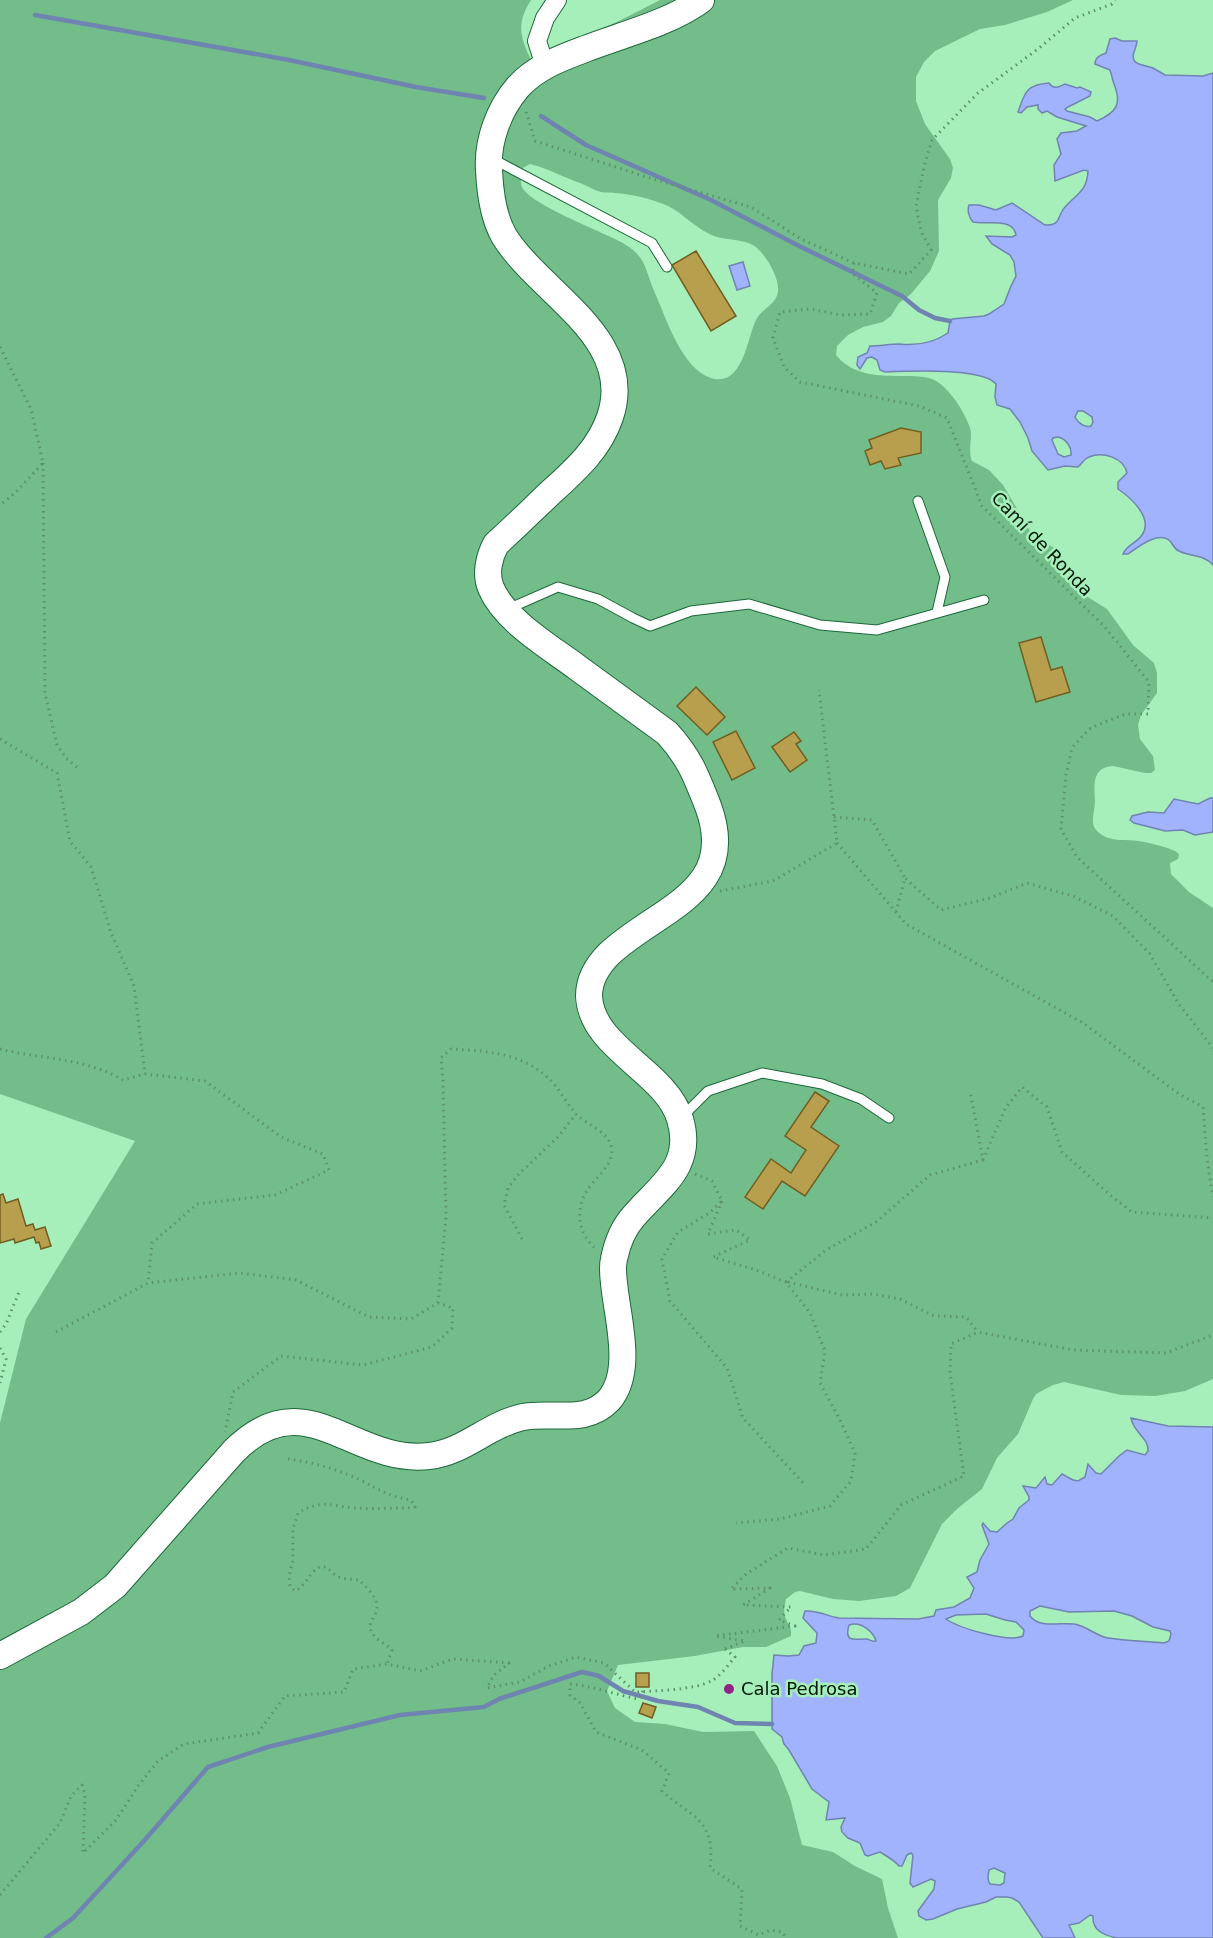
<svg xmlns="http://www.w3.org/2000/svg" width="1213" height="1938" font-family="'DejaVu Sans',sans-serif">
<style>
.forest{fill:#72bd89;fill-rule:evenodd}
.water{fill:#a0b3fc;stroke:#7084b2;stroke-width:1.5;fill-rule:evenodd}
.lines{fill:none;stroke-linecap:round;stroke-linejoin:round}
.stream{stroke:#7084b2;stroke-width:4.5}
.building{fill:#b89f4d;stroke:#715f22;stroke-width:1.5}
.lane-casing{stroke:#1d683b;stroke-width:11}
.street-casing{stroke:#1d683b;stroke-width:20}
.secondary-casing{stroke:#1d683b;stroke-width:28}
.path{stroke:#5e926d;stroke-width:3;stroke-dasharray:1.5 4.5;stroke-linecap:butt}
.lane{stroke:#fff;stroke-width:9}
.street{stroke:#fff;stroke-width:18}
.secondary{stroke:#fff;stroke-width:26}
.poi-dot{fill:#912385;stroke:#a6efbb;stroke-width:2}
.labels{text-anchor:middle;stroke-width:5;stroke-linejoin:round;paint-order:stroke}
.street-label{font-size:18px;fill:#001807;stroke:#a6efbb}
.poi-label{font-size:18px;fill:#001807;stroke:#a6efbb;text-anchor:start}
</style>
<rect width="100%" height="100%" fill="#a6efbb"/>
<path class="forest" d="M 0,0 L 531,0 C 516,24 520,36 531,60 L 621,20 L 660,0 L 1073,0 L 1047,12 L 1005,25 L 980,29 L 935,51 L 924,62 L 916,77 L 916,101 L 925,124 L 950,159 L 953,168 L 951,178 L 938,200 L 939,251 L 930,271 L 911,294 L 899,303 L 891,316 L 883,322 L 863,327 L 848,335 L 837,346 L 836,355 C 853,376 880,376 904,376 C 913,376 923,376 932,379 C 947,385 963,409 969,425 C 974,436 967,449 972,461 L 989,470 L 1003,485 L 1033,536 L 1056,549 L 1069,578 L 1078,591 L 1107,609 L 1133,645 L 1154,663 L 1157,673 L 1157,693 L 1141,715 L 1138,725 L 1140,739 L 1153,756 L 1155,770 L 1151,773 L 1145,773 L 1113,766 C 1092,767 1094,785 1095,801 C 1095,814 1087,826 1102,835 C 1113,842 1126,839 1139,841 C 1151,843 1163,846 1175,851 L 1179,854 L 1178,859 L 1170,863 L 1171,874 L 1189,892 L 1213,908 L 1213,1379 L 1185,1391 L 1155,1396 L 1121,1395 L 1064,1382 L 1053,1385 L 1036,1394 L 1033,1399 L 1018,1434 L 997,1458 L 982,1489 L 957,1509 L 942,1524 L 910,1588 L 896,1596 L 859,1601 L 833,1599 L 800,1591 L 795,1592 L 786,1599 C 785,1604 783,1610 785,1616 C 787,1624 792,1626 791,1636 L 766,1647 L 743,1647 L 695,1656 L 618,1665 L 607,1691 L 615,1708 L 635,1722 L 665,1724 L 703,1732 L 754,1731 L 777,1766 L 790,1798 L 802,1845 L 833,1852 L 855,1866 L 882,1879 L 888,1908 L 898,1938 L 0,1938 L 0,1423 L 26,1319 L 135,1141 L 0,1094 ZM 530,164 C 547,168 563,177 580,183 C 588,186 594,190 601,192 C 606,193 610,192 615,193 C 632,194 652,199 668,206 C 684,214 696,229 714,236 C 727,241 745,238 757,248 C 767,257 780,279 778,292 C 776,305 761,309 756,320 C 747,338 743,388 711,378 C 682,369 666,318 655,293 C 644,269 648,257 621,242 C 603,232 529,204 522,187 C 520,182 521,175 521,169 Z"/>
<path class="water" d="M 1115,38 L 1122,41 L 1137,41 C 1137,49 1130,54 1135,62 L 1139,64 L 1153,68 L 1165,75 L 1203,76 L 1213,73 L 1213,565 C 1204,554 1190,557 1179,551 C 1174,549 1173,544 1170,541 C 1158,530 1137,548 1128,554 L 1123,554 C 1126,545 1137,543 1142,535 C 1154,518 1130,497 1118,489 L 1118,482 L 1127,473 C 1124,458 1103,451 1089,457 C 1083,459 1082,464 1078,467 L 1065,466 L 1048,470 L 1032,451 L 1028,438 L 1020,422 L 1010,409 L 997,405 L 995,397 L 996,384 C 983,368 907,371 885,372 L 880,370 L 877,360 L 872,357 L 867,358 L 860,369 L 857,365 L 858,357 L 867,353 L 870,346 C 880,346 890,344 899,344 C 916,346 933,343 948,333 L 950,321 L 952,319 L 984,316 L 989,314 L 1004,304 L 1011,286 L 1016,276 L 1014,262 L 1010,255 L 992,244 L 986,236 L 1012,237 L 1016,235 C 1013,217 986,225 973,222 C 969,218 967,210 969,205 L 979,205 L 996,210 L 1012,203 L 1045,225 C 1062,226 1057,215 1065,207 C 1076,194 1087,192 1088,171 L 1084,170 L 1055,181 L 1054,165 L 1061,154 L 1057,139 L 1061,133 L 1077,131 L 1086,126 L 1057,117 L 1047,111 L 1042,113 L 1038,109 L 1038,105 L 1027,107 L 1021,113 L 1018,112 C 1025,93 1025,85 1049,83 C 1054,90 1059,87 1065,84 L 1077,88 L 1080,87 L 1091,92 L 1090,96 L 1068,107 L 1065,109 L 1067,111 L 1090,117 L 1097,121 C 1117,112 1122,104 1114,84 C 1112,79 1112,75 1110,70 L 1095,64 C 1095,57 1101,55 1106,53 L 1110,39 ZM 1078,411 L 1083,411 L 1092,417 L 1093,422 L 1091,426 C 1085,428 1078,423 1075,417 ZM 1058,437 C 1066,439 1072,447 1071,455 L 1064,457 L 1058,454 L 1052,440 L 1053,438 Z
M 743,262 L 750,286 L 737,290 L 729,266 Z
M 1210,798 L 1213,798 L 1213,832 L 1195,835 L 1183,830 L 1165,831 L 1134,823 L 1130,820 L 1132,816 L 1148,812 L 1164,813 L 1174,799 L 1198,804 Z
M 1131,1418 L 1168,1426 L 1213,1427 L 1213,1938 L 1117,1938 C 1104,1935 1092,1931 1093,1916 L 1090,1915 L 1079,1923 L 1069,1925 L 1075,1938 L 1043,1938 L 1019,1902 L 1012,1898 L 1007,1897 L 996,1897 L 986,1902 L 957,1909 L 933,1919 L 926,1920 L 919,1916 L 918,1911 L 934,1889 L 935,1881 L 931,1879 L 913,1887 L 910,1883 L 913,1855 L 911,1853 L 907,1855 L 902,1866 L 899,1866 C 896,1862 885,1855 880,1852 L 868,1856 L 865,1855 L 860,1843 L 848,1838 L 842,1832 L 841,1827 L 845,1818 L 826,1820 L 829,1802 L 812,1789 L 789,1750 L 784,1744 L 782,1737 L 772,1729 L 772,1674 L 774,1655 L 788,1656 L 799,1655 L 804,1646 L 816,1643 L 817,1633 L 803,1618 L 805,1611 C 817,1610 827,1616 839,1618 L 918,1619 L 934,1616 L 936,1610 L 954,1607 L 970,1598 L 974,1588 L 967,1577 L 977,1572 L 980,1560 L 989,1544 L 982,1525 L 983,1523 L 990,1531 L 997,1532 L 1007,1523 L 1013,1519 L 1019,1508 L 1029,1500 L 1029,1497 L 1023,1486 L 1036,1488 L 1045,1477 L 1047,1484 L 1052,1485 L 1062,1474 L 1073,1480 L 1078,1481 L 1085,1477 L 1088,1464 L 1096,1473 L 1101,1474 L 1119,1456 L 1127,1450 L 1145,1455 L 1148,1451 C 1149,1438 1133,1432 1131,1418 ZM 1040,1606 L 1069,1612 L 1114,1611 L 1132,1616 L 1153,1627 L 1170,1631 L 1171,1634 L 1169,1641 L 1164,1643 C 1146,1641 1127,1641 1108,1638 C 1096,1636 1087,1626 1074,1624 C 1060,1622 1040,1629 1030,1616 L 1030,1611 ZM 986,1614 L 1005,1620 L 1016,1622 L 1024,1630 L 1023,1636 C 1009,1643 959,1628 946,1619 L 956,1615 ZM 853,1624 C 863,1623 874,1633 876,1641 C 873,1642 870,1640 867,1639 C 858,1638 843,1645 849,1625 ZM 994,1868 L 1005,1873 L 1004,1883 L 1000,1885 L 990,1884 C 987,1879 988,1876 989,1870 Z"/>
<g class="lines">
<path class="stream" d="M 35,15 L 289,60 L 416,87 L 484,98
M 541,116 L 586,145 L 711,200 L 801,247 L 902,296 L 919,310 L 935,318 L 950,321
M 46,1938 L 73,1918 L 143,1842 L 208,1767 L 268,1747 L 400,1715 L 484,1707 L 499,1699 L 582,1672 L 599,1676 L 623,1691 L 658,1701 L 698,1707 L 735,1723 L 772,1724"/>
</g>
<path class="building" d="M 696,251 L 736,316 L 711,331 L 672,265 Z
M 901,428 L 921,432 L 921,453 L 898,458 L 901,465 L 885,469 L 881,461 L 870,465 L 865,451 L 872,448 L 869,440 Z
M 1041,637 L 1051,670 L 1062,667 L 1070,692 L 1036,702 L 1019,643 Z
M 696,687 L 725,717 L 707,735 L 677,706 Z
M 736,731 L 755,768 L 732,780 L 713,742 Z
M 794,732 L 801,741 L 796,744 L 807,760 L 790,772 L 772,747 Z
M 815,1092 L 829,1101 L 811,1127 L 839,1146 L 805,1196 L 782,1181 L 763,1209 L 745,1197 L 771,1159 L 791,1173 L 806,1150 L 785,1136 Z
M 3,1194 L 6,1203 L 18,1199 L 26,1226 L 33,1224 L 35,1230 L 45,1227 L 51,1246 L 41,1249 L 39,1242 L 36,1243 L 34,1237 L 15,1243 L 14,1239 L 0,1243 L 0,1195 Z
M 636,1673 L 649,1673 L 649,1687 L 636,1687 Z
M 643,1703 L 656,1707 L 652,1718 L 639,1713 Z"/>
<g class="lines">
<defs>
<path id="lane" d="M 491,158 L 652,243 L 667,267
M 918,501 L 945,577 L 937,612
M 508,609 L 558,587 L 598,599 L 633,618 L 650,626 L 691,611 L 749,604 L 820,625 L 877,630 L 984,600
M 682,1117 L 708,1091 L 762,1073 L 822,1084 L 861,1099 L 889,1118"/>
<path id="street" d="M 545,66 L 537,41 L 545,18 L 557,0"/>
<path id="secondary" d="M 0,1656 L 81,1612 L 115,1586 L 234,1451 C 306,1379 352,1465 429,1456 C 463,1453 489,1424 523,1417 C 551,1411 586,1425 609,1400 C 634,1371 617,1317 614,1283 C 613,1275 612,1267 614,1259 C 617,1244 624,1227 634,1216 C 661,1185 694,1166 680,1119 C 667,1072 591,1048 589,996 C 589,980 597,966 609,954 C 658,908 740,892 708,806 C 696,775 689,757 667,733 C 637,711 608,690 578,668 C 550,647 505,621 491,588 C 485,574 489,557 496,544 C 514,528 531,511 549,494 C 573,472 599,450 610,417 C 637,338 539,293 504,236 C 493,217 490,192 489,170 C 487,141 499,109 518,87 C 536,67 561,58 585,49 C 621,35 670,23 701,0"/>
</defs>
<use href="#lane" class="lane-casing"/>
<use href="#street" class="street-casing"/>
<use href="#secondary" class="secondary-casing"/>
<path class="path" d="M 526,112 L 535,141 L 653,179 L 751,207 L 801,239 L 854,263 L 909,274 L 931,250 L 921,231 L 916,206 L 925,163 L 932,140 L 978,93 L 1038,49 L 1075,18 L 1112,4 L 1115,0
M 854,263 L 853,274 L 877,293 L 870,314 L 841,315 L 810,309 L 780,312 L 773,338 L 784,367 L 800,382 L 919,406 L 947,418 L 982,506 L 1104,626 L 1149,682 L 1148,714 L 1126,714 L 1107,721 L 1089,729 L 1072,748 L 1066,775 L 1061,829 L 1077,857 L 1213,982
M 0,347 L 31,409 L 43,463 L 16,492 L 0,505
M 43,463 L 45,693 L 57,745 L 66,758 L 79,769
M 0,739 L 57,773 L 70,841 L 91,867 L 111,933 L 134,986 L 145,1074
M 834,817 L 872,820 L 905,878
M 837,843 L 906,924 L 1083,1023 L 1179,1094 L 1203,1107 L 1207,1159 L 1213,1197
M 720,891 L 773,881 L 837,843 L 819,690
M 896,912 L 905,878 L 941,910 L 990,898 L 1027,883 L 1073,896 L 1113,916 L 1150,954 L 1178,1003 L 1213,1048
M 0,1049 C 41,1059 86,1058 123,1080 L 145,1074 L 205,1081 L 281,1137 L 323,1154 L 329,1170 L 275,1195 L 197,1204 L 152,1243 L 148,1283
M 983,1160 L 1005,1109 L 1022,1087 L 1047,1107 L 1062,1152 L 1110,1195 L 1132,1212 L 1213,1218
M 695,1174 L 712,1181 L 722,1201 L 709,1213 L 678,1232 L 662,1259 L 670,1301 L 727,1368 L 743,1418 L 804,1484
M 722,1201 L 708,1234 L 736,1230 L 750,1240 L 713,1257 L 756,1270 L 786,1282 L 810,1313 L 825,1351 L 820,1383 L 840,1420 L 855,1453 L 851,1481 L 830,1506 L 780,1519 L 736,1523
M 522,1239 L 504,1205 L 508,1188 L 518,1175 L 557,1138 L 576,1114
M 786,1282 L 826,1250 L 876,1222 L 930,1175 L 983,1160 L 970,1091
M 788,1282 L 842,1295 L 873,1294 L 900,1299 L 934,1316 L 966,1317 L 978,1332
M 438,1303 L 446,1217 L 443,1082 L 441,1058 L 451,1049 C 488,1051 526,1053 553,1083 C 562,1093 568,1106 578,1116 C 588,1125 608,1132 611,1146 C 616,1163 596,1177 588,1189 C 574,1210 578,1234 597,1250
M 0,1332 L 6,1324 L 19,1292
M 56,1332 L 148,1283 L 240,1273 L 296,1280 L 369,1317 L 411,1319 L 438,1303 L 453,1308 L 452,1328 L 432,1347 L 363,1365 L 281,1356 L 233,1392 L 225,1432
M 0,1348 L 6,1359 L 0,1383
M 288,1459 C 312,1462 337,1469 360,1480 C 379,1489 389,1497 411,1500 L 415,1507 L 407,1508 C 390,1508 372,1509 354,1508 C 331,1506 321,1499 298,1513 L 293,1529 L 293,1560 L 289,1576 L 290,1586 L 295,1591 C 307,1585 310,1570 322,1566 C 328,1568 330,1570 334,1574 C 341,1580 351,1579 359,1580 C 365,1586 379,1598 377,1608 C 376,1618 365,1623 373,1634 C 377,1641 386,1644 392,1650 L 387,1664
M 725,1649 L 745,1641 L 715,1636 L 795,1626 L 779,1620 L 791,1607 L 743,1605 L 770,1588 L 731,1589 L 746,1574 L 788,1548 L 824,1555 L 866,1549 L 901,1505 L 964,1476 L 950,1373 L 951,1344 L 978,1332 L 1073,1350 L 1166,1353 L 1213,1335
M 643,1691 L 639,1699 C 616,1695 593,1686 570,1684 L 570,1695 L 580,1703 L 596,1732 L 642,1750 L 669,1773 L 662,1791 C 692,1818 716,1819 710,1868 L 742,1889 L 740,1926 L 759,1935 L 770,1930 L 782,1932 L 786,1938
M 0,1895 L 60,1823 L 71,1796 L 82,1785 L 85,1793 L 83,1853 L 116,1820 L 138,1786 L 158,1761 L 184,1744 L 258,1733 L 285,1696 L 344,1692 L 353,1669 L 387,1664 L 420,1671 L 453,1659 L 509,1663 L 493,1676 L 487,1688 L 520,1682 L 549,1666 L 576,1657 L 604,1663 L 635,1692 C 654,1691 695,1690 711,1681 C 720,1677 728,1665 735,1657 L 725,1649"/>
<use href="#lane" class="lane"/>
<use href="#street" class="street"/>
<use href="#secondary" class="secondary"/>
</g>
<circle class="poi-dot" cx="729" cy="1689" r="6"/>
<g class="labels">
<g class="street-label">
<text transform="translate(1042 544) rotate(46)" y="6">Camí de Ronda</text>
</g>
<g class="poi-label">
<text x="741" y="1695">Cala Pedrosa</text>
</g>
</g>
</svg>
